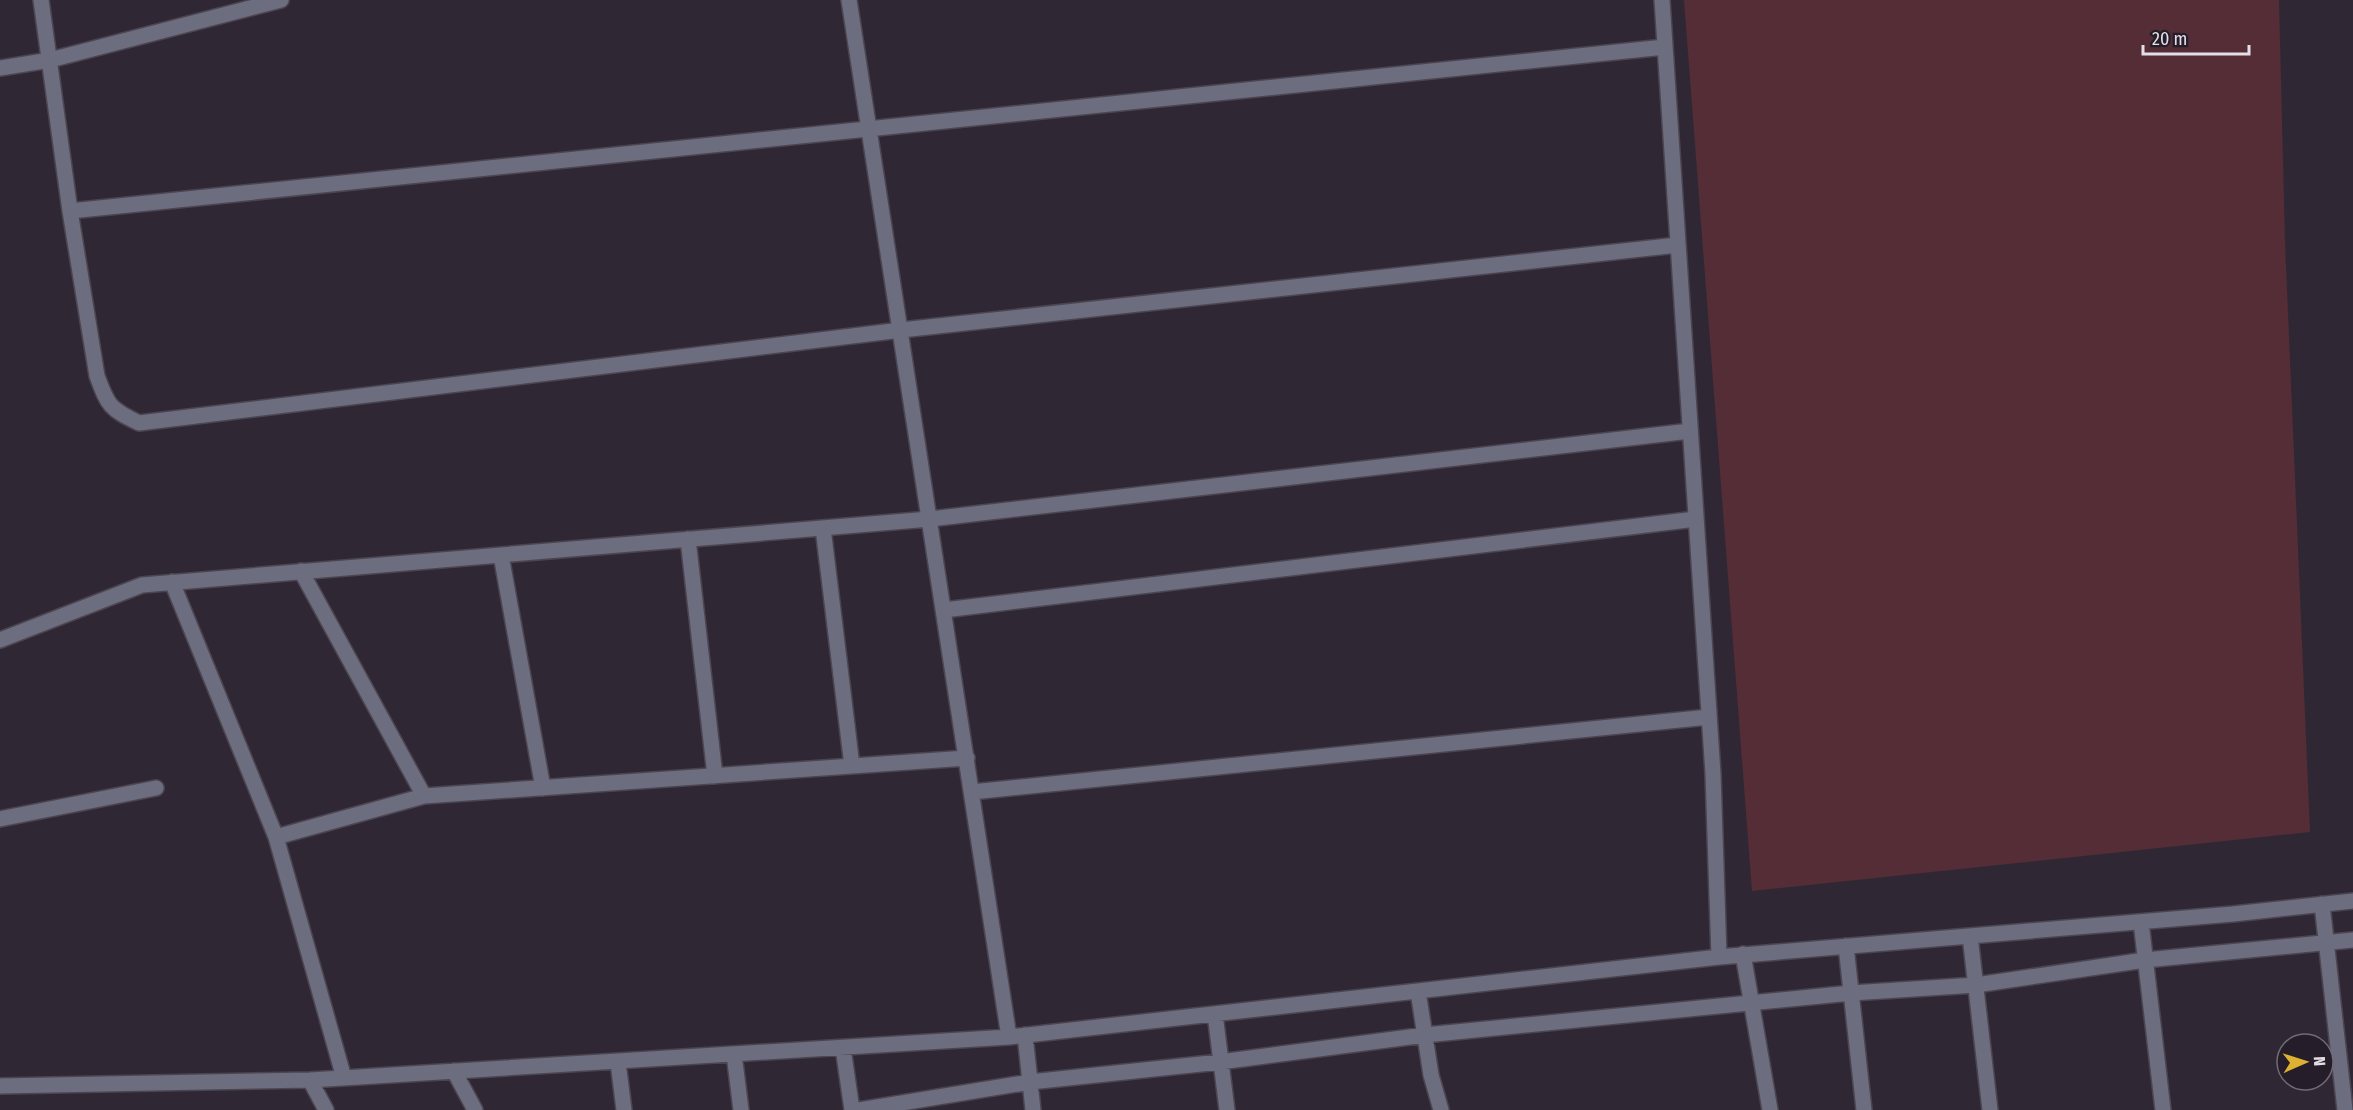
<svg xmlns="http://www.w3.org/2000/svg" width="2353" height="1110" font-family="'Fira Sans Condensed',sans-serif">
<style>
.green{fill:#542d36}
.lines{fill:none;stroke-linecap:round;stroke-linejoin:round}
.minor-casing{stroke:#4c4551;stroke-width:18}
.minor{stroke:#6c6d7e;stroke-width:15}
</style>
<rect width="100%" height="100%" fill="#2f2834"/>
<path class="green" d="M 1684,0 L 2279,0 L 2285,242 L 2310,832 L 1752,891 Z"/>
<g class="lines">
<defs>
<path id="minor" d="M 41,0 L 70,211 L 97,376 C 108,406 110,409 139,423 L 901,330 L 1678,245
M 849,0 L 1009,1037
M 1662,0 L 1713,774 L 1719,957
M 0,68 L 50,60 L 281,0
M 70,211 L 1665,47
M 823,528 L 852,766
M 688,539 L 715,776
M 501,555 L 543,788
M 301,571 L 424,796
M 172,582 L 276,837 L 344,1078
M 944,610 L 1696,519
M 0,640 L 142,585 L 930,519 L 1690,431
M 972,792 L 1709,717
M 0,819 L 156,788
M 276,837 L 424,796 L 967,758
M 2322,904 L 2345,1110
M 2141,922 L 2163,1110
M 1970,936 L 1990,1110
M 1846,946 L 1864,1110
M 1743,954 L 1770,1110
M 1418,991 L 1431,1075 L 1441,1110
M 1215,1014 L 1227,1110
M 1025,1035 L 1033,1110
M 843,1048 L 852,1110
M 734,1054 L 741,1110
M 618,1062 L 624,1110
M 454,1071 L 475,1110
M 310,1080 L 326,1110
M 0,1086 L 310,1080 L 1009,1037 L 1719,957 L 2233,914 L 2353,901
M 859,1110 L 1030,1082 L 1220,1062 L 1425,1035 L 1851,993 L 1976,985 L 2145,960 L 2353,940"/>
</defs>
<use href="#minor" class="minor-casing"/>
<use href="#minor" class="minor"/>
</g>
<g transform="translate(2305 1062) rotate(87)"><circle r="28" fill="#251e2a" stroke="#716b76" stroke-width="1.5"/>
<path d="M0-4.5L10 22L0 15L-10 22Z" fill="#ddb233"/>
<text y="-9" font-size="16" font-weight="bold" text-anchor="middle" fill="#e4dfe7">N</text>
</g>
<path d="M2143 45v9h106v-9" fill="none" stroke="#e4dfe7" stroke-width="3"/>
<text x="2152" y="45" font-size="18" fill="#e4dfe7" stroke="#251e2a" stroke-width="4.5" paint-order="stroke">20 m</text>
</svg>
